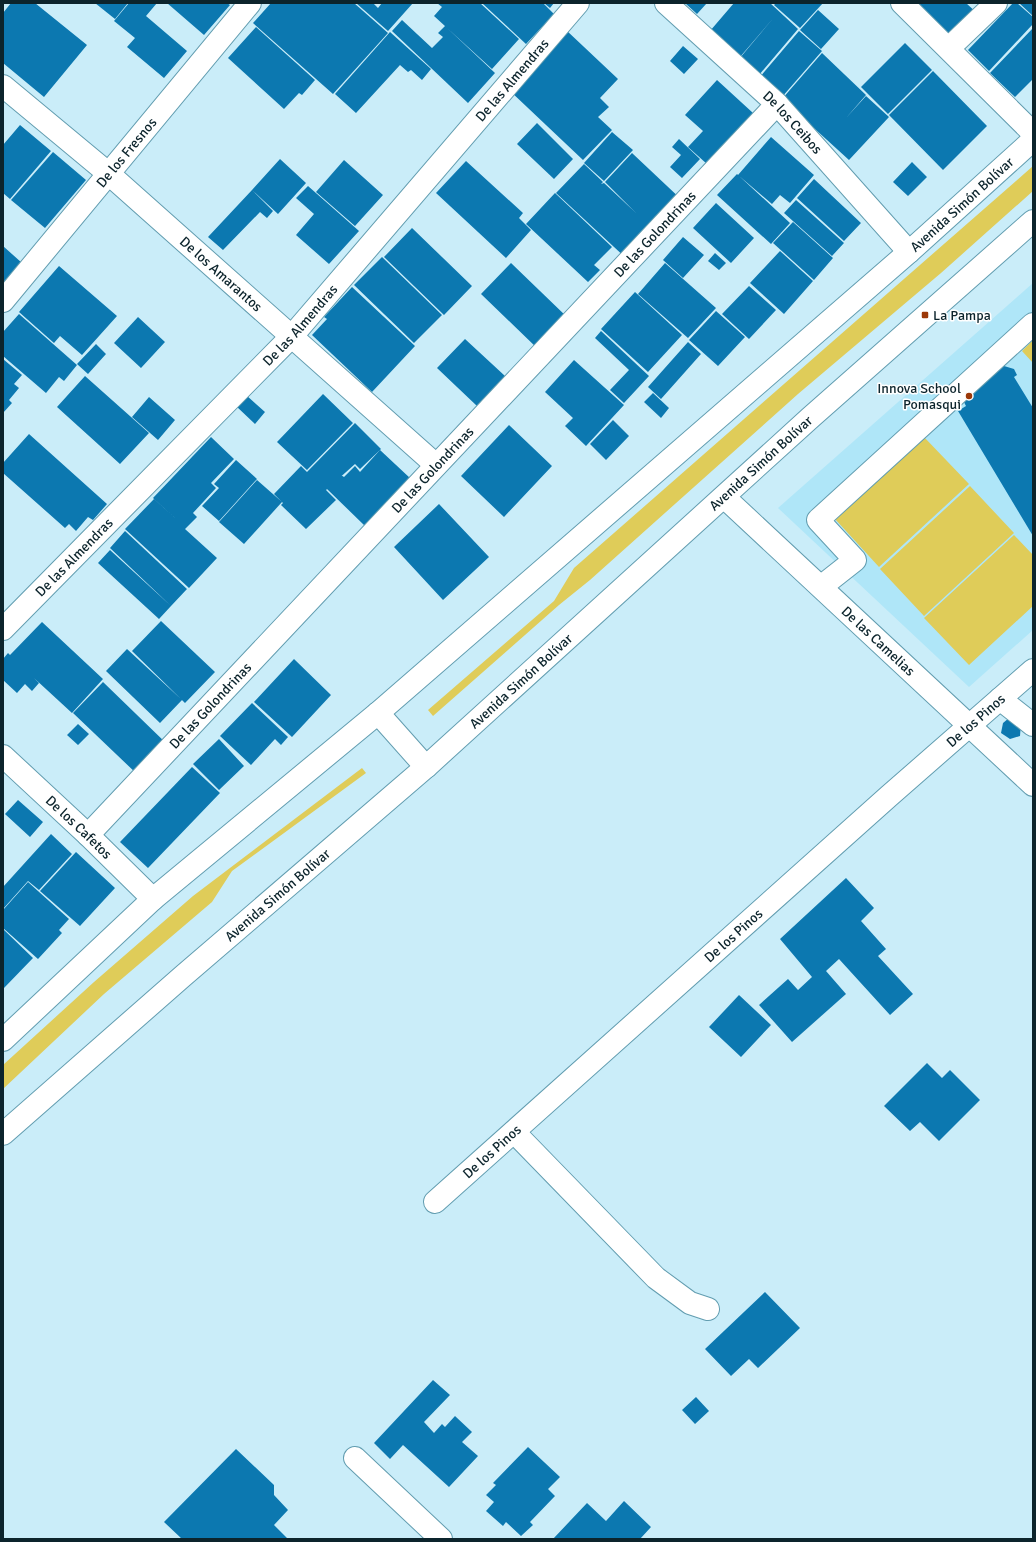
<svg xmlns="http://www.w3.org/2000/svg" width="1036" height="1542" font-family="Signika,sans-serif">
<style>
.built{fill:#afe6f8}
.green{fill:#dfcc59}
.building{fill:#0c78b0}
.lines{fill:none;stroke-linecap:round;stroke-linejoin:round}
.minor-casing{stroke:#629db0;stroke-width:24}
.highway-casing{stroke:#629db0;stroke-width:24}
.minor{stroke:#fff;stroke-width:22}
.highway{stroke:#fff;stroke-width:22}
.poi-dot{fill:#9c3808;stroke:#fff;stroke-width:1.5}
.labels{text-anchor:middle;stroke-width:3;stroke-linejoin:round;paint-order:stroke}
.street-label{font-size:14px;fill:#0c242c;stroke:#fff}
.poi-label{font-size:14px;fill:#0c242c;stroke:#fff;text-anchor:start}
</style>
<rect width="100%" height="100%" fill="#caedf9"/>
<path class="built" d="M 1033,283 L 1033,630 L 969,687 L 778,508 Z"/>
<path class="green" d="M 1033,166 L 1033,191 L 941,273 L 798,394 L 590,580 L 559,605 L 433,716 L 428,710 L 554,601 L 574,568 Z
M 1033,340 L 1033,363 L 1022,351 Z
M 924,437 L 969,484 L 879,567 L 835,519 Z
M 970,486 L 1014,533 L 924,616 L 880,569 Z
M 1014,535 L 1033,555 L 1033,606 L 969,665 L 924,618 Z
M 362,768 L 366,773 L 232,871 L 212,902 L 104,994 L 3,1089 L 3,1065 L 94,982 L 193,896 Z"/>
<path class="building" d="M 11,3 L 35,3 L 87,45 L 44,97 L 3,63 L 3,13 Z
M 95,3 L 128,3 L 115,19 Z
M 129,3 L 157,3 L 146,16 L 187,51 L 164,78 L 127,47 L 135,38 L 114,21 Z
M 167,3 L 227,3 L 230,5 L 204,35 Z
M 271,3 L 354,3 L 388,33 L 333,94 L 253,23 Z
M 356,3 L 373,3 L 378,8 L 382,3 L 413,3 L 388,31 Z
M 437,3 L 480,3 L 519,39 L 492,69 L 434,16 L 442,7 Z
M 485,3 L 543,3 L 554,14 L 526,44 L 483,4 Z
M 544,3 L 554,3 L 550,8 Z
M 685,3 L 707,3 L 697,14 Z
M 734,3 L 770,3 L 798,29 L 759,75 L 739,59 L 775,16 L 740,57 L 710,31 Z
M 776,3 L 823,3 L 800,28 L 774,5 Z
M 915,3 L 966,3 L 978,14 L 954,39 Z
M 1013,3 L 1017,3 L 1033,17 L 1033,24 L 989,71 L 968,50 Z
M 1019,3 L 1033,3 L 1033,16 Z
M 818,10 L 839,29 L 821,49 L 800,30 Z
M 402,20 L 432,48 L 443,37 L 438,33 L 445,26 L 495,73 L 468,103 L 392,31 Z
M 256,27 L 315,80 L 302,95 L 299,93 L 284,109 L 228,58 Z
M 1033,28 L 1033,79 L 1015,97 L 990,73 Z
M 566,30 L 618,79 L 600,98 L 609,107 L 598,117 L 612,130 L 583,160 L 509,90 Z
M 799,31 L 822,51 L 782,97 L 759,78 Z
M 390,32 L 431,69 L 422,80 L 411,70 L 408,72 L 400,65 L 356,113 L 335,94 Z
M 905,43 L 932,70 L 888,114 L 861,87 Z
M 683,46 L 698,59 L 684,74 L 670,61 Z
M 822,53 L 866,95 L 846,118 L 866,96 L 889,117 L 849,160 L 782,99 Z
M 933,71 L 987,126 L 943,170 L 889,115 Z
M 717,80 L 753,113 L 707,164 L 688,147 L 703,131 L 685,115 Z
M 537,123 L 573,159 L 554,179 L 517,144 Z
M 20,125 L 51,151 L 10,199 L 3,193 L 3,145 Z
M 612,132 L 633,150 L 604,181 L 584,163 Z
M 771,137 L 814,175 L 790,203 L 780,195 L 772,204 L 738,175 Z
M 679,139 L 700,159 L 682,178 L 670,167 L 681,155 L 672,147 Z
M 53,152 L 86,180 L 45,228 L 11,200 Z
M 632,153 L 684,202 L 628,260 L 556,193 L 584,164 L 603,182 L 601,184 L 604,183 L 636,213 L 605,182 Z
M 280,159 L 306,183 L 278,214 L 252,190 Z
M 344,160 L 383,195 L 355,226 L 316,192 Z
M 466,161 L 523,213 L 519,218 L 531,230 L 506,258 L 436,193 Z
M 912,162 L 927,177 L 908,196 L 893,182 Z
M 737,174 L 790,223 L 771,244 L 717,195 Z
M 814,179 L 861,223 L 844,241 L 797,198 Z
M 308,186 L 359,231 L 329,264 L 296,235 L 314,214 L 296,198 Z
M 252,190 L 273,211 L 267,218 L 260,212 L 223,250 L 208,237 Z
M 555,193 L 612,247 L 594,265 L 600,270 L 588,282 L 526,224 Z
M 796,200 L 844,243 L 832,256 L 784,213 Z
M 716,203 L 754,238 L 731,263 L 693,228 Z
M 793,222 L 833,258 L 814,280 L 773,243 Z
M 412,228 L 472,286 L 444,315 L 384,257 Z
M 683,237 L 704,255 L 683,278 L 663,260 Z
M 3,246 L 22,263 L 3,285 Z
M 780,251 L 813,281 L 784,314 L 750,283 Z
M 715,253 L 726,263 L 719,270 L 708,261 Z
M 382,257 L 442,315 L 414,343 L 354,285 Z
M 511,263 L 568,318 L 538,349 L 481,294 Z
M 665,263 L 716,308 L 688,338 L 638,294 Z
M 59,266 L 117,316 L 82,355 L 60,336 L 54,343 L 19,312 Z
M 749,286 L 776,310 L 749,339 L 722,314 Z
M 352,287 L 415,346 L 372,392 L 312,335 L 327,319 L 324,317 Z
M 635,292 L 682,335 L 648,372 L 601,329 Z
M 716,311 L 745,337 L 718,366 L 689,340 Z
M 19,314 L 77,365 L 64,381 L 59,377 L 46,393 L 3,356 L 3,332 Z
M 138,317 L 165,342 L 141,368 L 114,343 Z
M 601,331 L 649,376 L 624,403 L 610,390 L 629,370 L 595,338 Z
M 465,339 L 505,376 L 477,406 L 437,368 Z
M 688,342 L 701,354 L 661,399 L 648,387 Z
M 96,344 L 106,354 L 88,374 L 77,364 Z
M 3,359 L 22,375 L 14,384 L 19,388 L 9,400 L 12,403 L 3,413 Z
M 574,360 L 624,405 L 586,446 L 565,426 L 573,418 L 545,392 Z
M 1004,366 L 1014,369 L 1017,375 L 1014,377 L 1033,408 L 1033,536 L 958,411 L 966,406 L 963,400 Z
M 85,376 L 149,433 L 120,464 L 57,407 Z
M 653,393 L 669,408 L 661,418 L 644,402 Z
M 323,394 L 353,423 L 307,470 L 277,442 Z
M 246,395 L 265,412 L 255,424 L 236,406 Z
M 149,397 L 175,420 L 158,440 L 132,417 Z
M 613,420 L 629,436 L 606,460 L 590,444 Z
M 355,423 L 381,449 L 360,469 L 355,464 L 326,490 L 336,500 L 306,529 L 281,505 L 283,503 L 274,494 L 301,466 L 307,472 Z
M 509,425 L 552,466 L 504,517 L 461,476 Z
M 29,434 L 107,504 L 93,520 L 88,517 L 76,531 L 69,524 L 65,528 L 3,473 L 3,463 Z
M 211,437 L 234,459 L 211,483 L 216,488 L 193,513 L 197,517 L 185,529 L 217,558 L 189,588 L 125,529 L 154,499 L 184,526 L 153,498 Z
M 380,450 L 411,479 L 391,501 L 374,484 L 390,500 L 365,526 L 327,489 L 341,475 L 344,477 L 355,466 L 360,472 Z
M 236,460 L 257,479 L 219,521 L 202,506 L 219,488 L 214,484 Z
M 257,480 L 282,502 L 244,544 L 219,522 Z
M 439,504 L 489,557 L 443,600 L 394,547 Z
M 125,531 L 187,589 L 171,606 L 110,548 Z
M 110,550 L 171,606 L 159,619 L 98,563 Z
M 161,621 L 215,672 L 185,703 L 132,651 Z
M 42,622 L 103,679 L 72,713 L 34,678 L 39,683 L 32,691 L 25,684 L 17,693 L 3,680 L 3,659 L 8,653 L 10,655 Z
M 127,649 L 182,700 L 160,723 L 106,671 Z
M 294,659 L 331,695 L 292,737 L 254,702 Z
M 103,682 L 168,745 L 138,775 L 73,713 Z
M 252,703 L 288,737 L 281,745 L 275,739 L 251,765 L 220,736 Z
M 1009,718 L 1021,723 L 1020,736 L 1010,739 L 1001,733 L 1003,723 Z
M 78,724 L 89,734 L 78,745 L 67,735 Z
M 219,739 L 244,766 L 219,790 L 193,764 Z
M 192,767 L 220,793 L 148,868 L 120,842 Z
M 18,800 L 43,822 L 30,837 L 5,814 Z
M 51,834 L 72,854 L 39,890 L 28,881 L 3,909 L 3,887 Z
M 76,852 L 115,888 L 80,926 L 40,891 Z
M 846,878 L 874,908 L 861,921 L 886,949 L 878,956 L 913,994 L 890,1015 L 839,959 L 826,971 L 846,994 L 792,1042 L 759,1005 L 788,979 L 798,990 L 812,977 L 780,939 Z
M 28,882 L 69,919 L 59,930 L 62,933 L 38,959 L 3,928 L 3,910 Z
M 3,929 L 33,958 L 4,988 L 3,987 Z
M 739,995 L 771,1025 L 741,1057 L 709,1027 Z
M 927,1063 L 942,1078 L 950,1070 L 980,1100 L 939,1141 L 920,1122 L 910,1131 L 884,1106 Z
M 765,1292 L 800,1328 L 758,1368 L 749,1359 L 731,1376 L 705,1349 Z
M 433,1380 L 450,1395 L 424,1422 L 434,1433 L 442,1424 L 445,1427 L 455,1416 L 472,1432 L 462,1442 L 478,1456 L 449,1487 L 403,1445 L 390,1459 L 374,1443 Z
M 696,1397 L 709,1411 L 695,1424 L 682,1410 Z
M 528,1447 L 560,1477 L 548,1489 L 555,1496 L 530,1522 L 533,1525 L 521,1536 L 506,1522 L 503,1526 L 486,1511 L 494,1502 L 486,1495 L 496,1485 L 493,1483 Z
M 236,1449 L 274,1485 L 274,1495 L 288,1510 L 274,1525 L 288,1539 L 182,1539 L 164,1522 Z
M 624,1501 L 651,1527 L 640,1539 L 553,1539 L 587,1503 L 606,1521 Z"/>
<g class="lines">
<defs>
<g id="minor">
<path id="s1" d="M 666,3 L 777,104 L 909,252"/>
<path d="M 902,3 L 1033,133"/>
<path d="M 949,48 L 996,3"/>
<path id="s2" d="M 3,86 L 109,174 L 436,465"/>
<path id="s3" d="M 3,301 L 250,3"/>
<path id="s4" d="M 724,497 L 1033,785"/>
<path d="M 822,586 L 855,560 L 818,520 L 1033,324"/>
<path id="s5" d="M 3,629 L 292,336 L 578,3"/>
<path d="M 1000,699 L 1033,725"/>
<path id="s6" d="M 3,756 L 88,835 L 153,899"/>
<path id="s7" d="M 88,835 L 777,104"/>
<path d="M 514,1132 L 656,1278 L 690,1303 L 708,1309"/>
<path id="s8" d="M 435,1202 L 889,796 L 1033,670"/>
<path d="M 355,1458 L 441,1539"/>
</g>
<g id="highway">
<path d="M 378,713 L 426,767"/>
<path id="s9" d="M 3,1040 L 153,899 L 378,713 L 909,252 L 1033,140"/>
<path id="s10" d="M 3,1134 L 183,976 L 426,767 L 810,418 L 1033,221"/>
</g>
</defs>
<use href="#minor" class="minor-casing"/>
<use href="#highway" class="highway-casing"/>
<use href="#minor" class="minor"/>
<use href="#highway" class="highway"/>
</g>
<g class="poi-dot">
<rect x="921" y="311" width="8" height="8" rx="2"/>
<circle cx="969" cy="396" r="4"/>
</g>
<g class="labels">
<g class="street-label">
<text dy="5" stroke="none"><textPath href="#s5" startOffset="749">De las Almendras</textPath></text>
<text dy="5" stroke="none"><textPath href="#s1" startOffset="174">De los Ceibos</textPath></text>
<text dy="5" stroke="none"><textPath href="#s3" startOffset="193">De los Fresnos</textPath></text>
<text dy="5" stroke="none"><textPath href="#s9" startOffset="1272">Avenida Simón Bolívar</textPath></text>
<text dy="5" stroke="none"><textPath href="#s7" startOffset="826">De las Golondrinas</textPath></text>
<text dy="5" stroke="none"><textPath href="#s2" startOffset="288">De los Amarantos</textPath></text>
<text dy="5" stroke="none"><textPath href="#s5" startOffset="425">De las Almendras</textPath></text>
<text dy="5" stroke="none"><textPath href="#s10" startOffset="1012">Avenida Simón Bolívar</textPath></text>
<text dy="5" stroke="none"><textPath href="#s7" startOffset="502">De las Golondrinas</textPath></text>
<text dy="5" stroke="none"><textPath href="#s5" startOffset="101">De las Almendras</textPath></text>
<text dy="5" stroke="none"><textPath href="#s4" startOffset="211">De las Camelias</textPath></text>
<text dy="5" stroke="none"><textPath href="#s10" startOffset="688">Avenida Simón Bolívar</textPath></text>
<text dy="5" stroke="none"><textPath href="#s7" startOffset="178">De las Golondrinas</textPath></text>
<text dy="5" stroke="none"><textPath href="#s8" startOffset="724">De los Pinos</textPath></text>
<text dy="5" stroke="none"><textPath href="#s6" startOffset="104">De los Cafetos</textPath></text>
<text dy="5" stroke="none"><textPath href="#s10" startOffset="364">Avenida Simón Bolívar</textPath></text>
<text dy="5" stroke="none"><textPath href="#s8" startOffset="400">De los Pinos</textPath></text>
<text dy="5" stroke="none"><textPath href="#s8" startOffset="76">De los Pinos</textPath></text>
</g>
<g class="poi-label">
<text x="933" y="320">La Pampa</text>
<text x="961" y="393" text-anchor="end">Innova School<tspan x="961" dy="16">Pomasqui</tspan></text>
</g>
</g>
<rect width="1036" height="1542" fill="none" stroke="#0c242c" stroke-width="8"/>
</svg>
